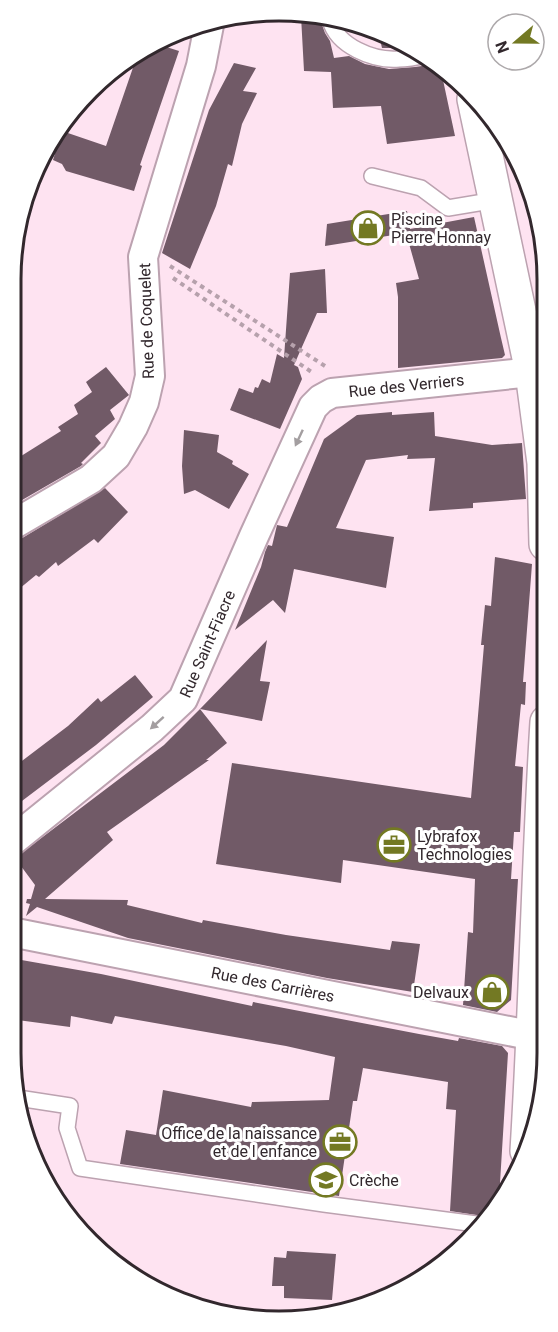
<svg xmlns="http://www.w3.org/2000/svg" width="558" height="1332" font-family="Roboto,sans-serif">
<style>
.building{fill:#715a67}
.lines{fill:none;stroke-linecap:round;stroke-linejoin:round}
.service-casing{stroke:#bca2b0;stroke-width:18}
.minor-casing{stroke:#bca2b0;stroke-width:32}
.tertiary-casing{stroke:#bca2b0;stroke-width:36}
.path{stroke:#b6a1ac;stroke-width:4;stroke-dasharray:4.5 4.5;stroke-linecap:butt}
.service{stroke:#fff;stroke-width:15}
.minor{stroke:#fff;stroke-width:28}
.tertiary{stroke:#fff;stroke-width:33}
.oneway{fill:#a39ea0}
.labels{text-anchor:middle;stroke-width:6;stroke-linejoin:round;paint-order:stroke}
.poi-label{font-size:16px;fill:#32282d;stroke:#fff;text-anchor:start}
.street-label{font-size:16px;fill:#32282d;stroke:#fff}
.rim{fill:none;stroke:#32282d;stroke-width:3}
</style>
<rect width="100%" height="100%" fill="#fee3f1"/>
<path class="building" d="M 301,16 L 320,19 L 325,33 L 330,41 L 334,58 L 349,56 L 365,64 L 389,69 L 415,67 L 429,65 L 434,61 L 440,66 L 455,136 L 387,144 L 381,106 L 333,108 L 331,72 L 304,71 Z
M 378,31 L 412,48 L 382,48 Z
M 154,43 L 179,51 L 140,165 L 142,166 L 134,191 L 66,171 L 62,164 L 53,160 L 62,131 L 106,146 L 137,56 Z
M 234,63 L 256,68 L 243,91 L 257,93 L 242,124 L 232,166 L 228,164 L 216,206 L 190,269 L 162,253 L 209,110 Z
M 407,211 L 410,229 L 474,217 L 501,338 L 505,355 L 502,358 L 398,368 L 398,297 L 396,283 L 419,279 L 406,233 L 325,246 L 327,224 Z
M 325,269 L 327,313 L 317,313 L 294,365 L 298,367 L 302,379 L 280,429 L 230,410 L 239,388 L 253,393 L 255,387 L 258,388 L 262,379 L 270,383 L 277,354 L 284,358 L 290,273 Z
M 106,367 L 129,395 L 110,410 L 115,419 L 95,436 L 101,443 L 81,463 L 83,464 L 81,466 L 10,507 L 10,463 L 61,431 L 58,427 L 78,414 L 74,405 L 92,392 L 86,382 Z
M 392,412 L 392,415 L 434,412 L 435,436 L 492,445 L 522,443 L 526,499 L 473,503 L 473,508 L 429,511 L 435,458 L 407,459 L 408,455 L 366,460 L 336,528 L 394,537 L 386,588 L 294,569 L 285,613 L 273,600 L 235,630 L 261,567 L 265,552 L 268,545 L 272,546 L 277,525 L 287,527 L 324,439 L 357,415 Z
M 184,430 L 219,435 L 217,452 L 233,461 L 232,464 L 249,474 L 229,509 L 195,490 L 184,494 L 182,466 Z
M 105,488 L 128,512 L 98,543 L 94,539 L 58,566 L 56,562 L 39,577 L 36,575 L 19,589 L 10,568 L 10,542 L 19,540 Z
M 495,557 L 532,564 L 523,682 L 526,682 L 525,705 L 521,704 L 515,766 L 523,767 L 520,832 L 514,832 L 511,879 L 518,879 L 511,1000 L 497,1012 L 463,1005 L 468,932 L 473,933 L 475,879 L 343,860 L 341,883 L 216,864 L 232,763 L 471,798 L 484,645 L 481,645 L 485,605 L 491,606 Z
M 267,640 L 260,681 L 270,682 L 262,721 L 200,709 Z
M 135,675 L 153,697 L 96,745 L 10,810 L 10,770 L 68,726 L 98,698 L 101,702 Z
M 200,709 L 227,743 L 206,760 L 209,760 L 107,832 L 113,840 L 45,899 L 128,900 L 127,905 L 202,923 L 203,920 L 286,935 L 390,950 L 392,941 L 420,944 L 413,992 L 327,978 L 128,938 L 37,907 L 26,916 L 30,904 L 26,903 L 27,899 L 31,899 L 35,885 L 15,858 L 164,745 Z
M 10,958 L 101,974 L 252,1006 L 253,1002 L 419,1034 L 458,1041 L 459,1038 L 502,1046 L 508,1053 L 499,1199 L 489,1217 L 450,1211 L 456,1110 L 446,1109 L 448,1082 L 363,1068 L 357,1101 L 353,1101 L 339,1196 L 120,1164 L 126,1130 L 156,1135 L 163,1090 L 251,1107 L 252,1102 L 329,1100 L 335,1057 L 286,1046 L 115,1016 L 112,1024 L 71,1016 L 70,1027 L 10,1019 Z
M 287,1251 L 336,1254 L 332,1300 L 284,1298 L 284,1286 L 272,1286 L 274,1257 L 286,1258 Z"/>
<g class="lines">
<defs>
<path id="service" d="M 330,20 C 337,46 373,61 399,59 C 408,59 418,57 427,55
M 372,176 L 421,188 L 448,208 L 496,200
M 18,1098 L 70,1106 L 67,1128 L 80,1168 L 324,1204 L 484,1225"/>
<g id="minor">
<path d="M 11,526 L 91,479 L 116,456 L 133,427 L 144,402 L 150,376 L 143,257 L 201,66 L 209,25"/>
<path id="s1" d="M 11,842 L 152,728 L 183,699 L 254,536 L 313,407 L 321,399 L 332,393 L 532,372"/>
<path id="s2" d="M 11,932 L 534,1036"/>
</g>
<path id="tertiary" d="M 474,99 L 532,372 L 544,463 L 546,544
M 527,1151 C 536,1008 538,865 547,722"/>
</defs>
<use href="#service" class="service-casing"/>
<use href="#minor" class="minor-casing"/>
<use href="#tertiary" class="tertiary-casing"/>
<path class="path" d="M 170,266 L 325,366
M 173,278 L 313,373"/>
<use href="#service" class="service"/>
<use href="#minor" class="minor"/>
<use href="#tertiary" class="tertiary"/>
</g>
<defs><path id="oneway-solid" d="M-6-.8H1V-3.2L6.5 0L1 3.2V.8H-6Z" transform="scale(1.5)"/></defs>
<g class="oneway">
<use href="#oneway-solid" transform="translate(299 438) rotate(115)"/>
<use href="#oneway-solid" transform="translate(157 723) rotate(138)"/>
</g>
<defs>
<symbol id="shop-ring" viewBox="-11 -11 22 22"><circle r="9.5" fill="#fff" stroke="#737923" stroke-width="1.5"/><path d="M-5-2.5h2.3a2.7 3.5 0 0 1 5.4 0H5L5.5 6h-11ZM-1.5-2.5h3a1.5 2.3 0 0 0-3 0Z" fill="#737923"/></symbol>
<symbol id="office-ring" viewBox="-11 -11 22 22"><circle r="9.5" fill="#fff" stroke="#737923" stroke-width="1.5"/><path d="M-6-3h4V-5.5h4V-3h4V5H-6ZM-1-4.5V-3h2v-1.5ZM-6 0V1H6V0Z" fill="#737923"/></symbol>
<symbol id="school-ring" viewBox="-11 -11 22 22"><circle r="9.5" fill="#fff" stroke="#737923" stroke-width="1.5"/><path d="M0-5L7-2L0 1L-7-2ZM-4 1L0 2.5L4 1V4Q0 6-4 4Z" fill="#737923"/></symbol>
</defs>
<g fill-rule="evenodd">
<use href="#shop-ring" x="349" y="209" width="38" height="38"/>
<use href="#office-ring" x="375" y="826" width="38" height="38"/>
<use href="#shop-ring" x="473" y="973" width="38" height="38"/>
<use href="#office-ring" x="321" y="1123" width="38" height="38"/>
<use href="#school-ring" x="307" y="1161" width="38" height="38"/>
</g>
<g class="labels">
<g class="poi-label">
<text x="391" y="225">Piscine<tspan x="391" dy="18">Pierre Honnay</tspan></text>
<text x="417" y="842">Lybrafox<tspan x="417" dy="18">Technologies</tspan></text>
<text x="469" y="998" text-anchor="end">Delvaux</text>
<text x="317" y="1139" text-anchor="end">Office de la naissance<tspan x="317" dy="18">et de l enfance</tspan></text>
<text x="349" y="1186">Crèche</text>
</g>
<g class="street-label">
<text transform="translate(146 321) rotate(-92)" y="6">Rue de Coquelet</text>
<text dy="6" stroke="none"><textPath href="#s1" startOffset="642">Rue des Verriers</textPath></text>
<text dy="6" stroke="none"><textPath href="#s1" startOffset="284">Rue Saint-Fiacre</textPath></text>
<text dy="6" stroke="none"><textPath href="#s2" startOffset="267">Rue des Carrières</textPath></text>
</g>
</g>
<path d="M0 0H558V1332H0ZM279 21H279A258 258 0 0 1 537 279V1053A258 258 0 0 1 279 1311H279A258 258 0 0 1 21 1053V279A258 258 0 0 1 279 21Z" fill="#fff" fill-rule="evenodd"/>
<path class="rim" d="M279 21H279A258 258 0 0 1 537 279V1053A258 258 0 0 1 279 1311H279A258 258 0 0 1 21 1053V279A258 258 0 0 1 279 21Z"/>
<g transform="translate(516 42) rotate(250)"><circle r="28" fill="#ffffff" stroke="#ada9ab" stroke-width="1.5"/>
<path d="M0-4.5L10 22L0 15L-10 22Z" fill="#737923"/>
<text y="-9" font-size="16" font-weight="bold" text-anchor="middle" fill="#32282d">N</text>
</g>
</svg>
